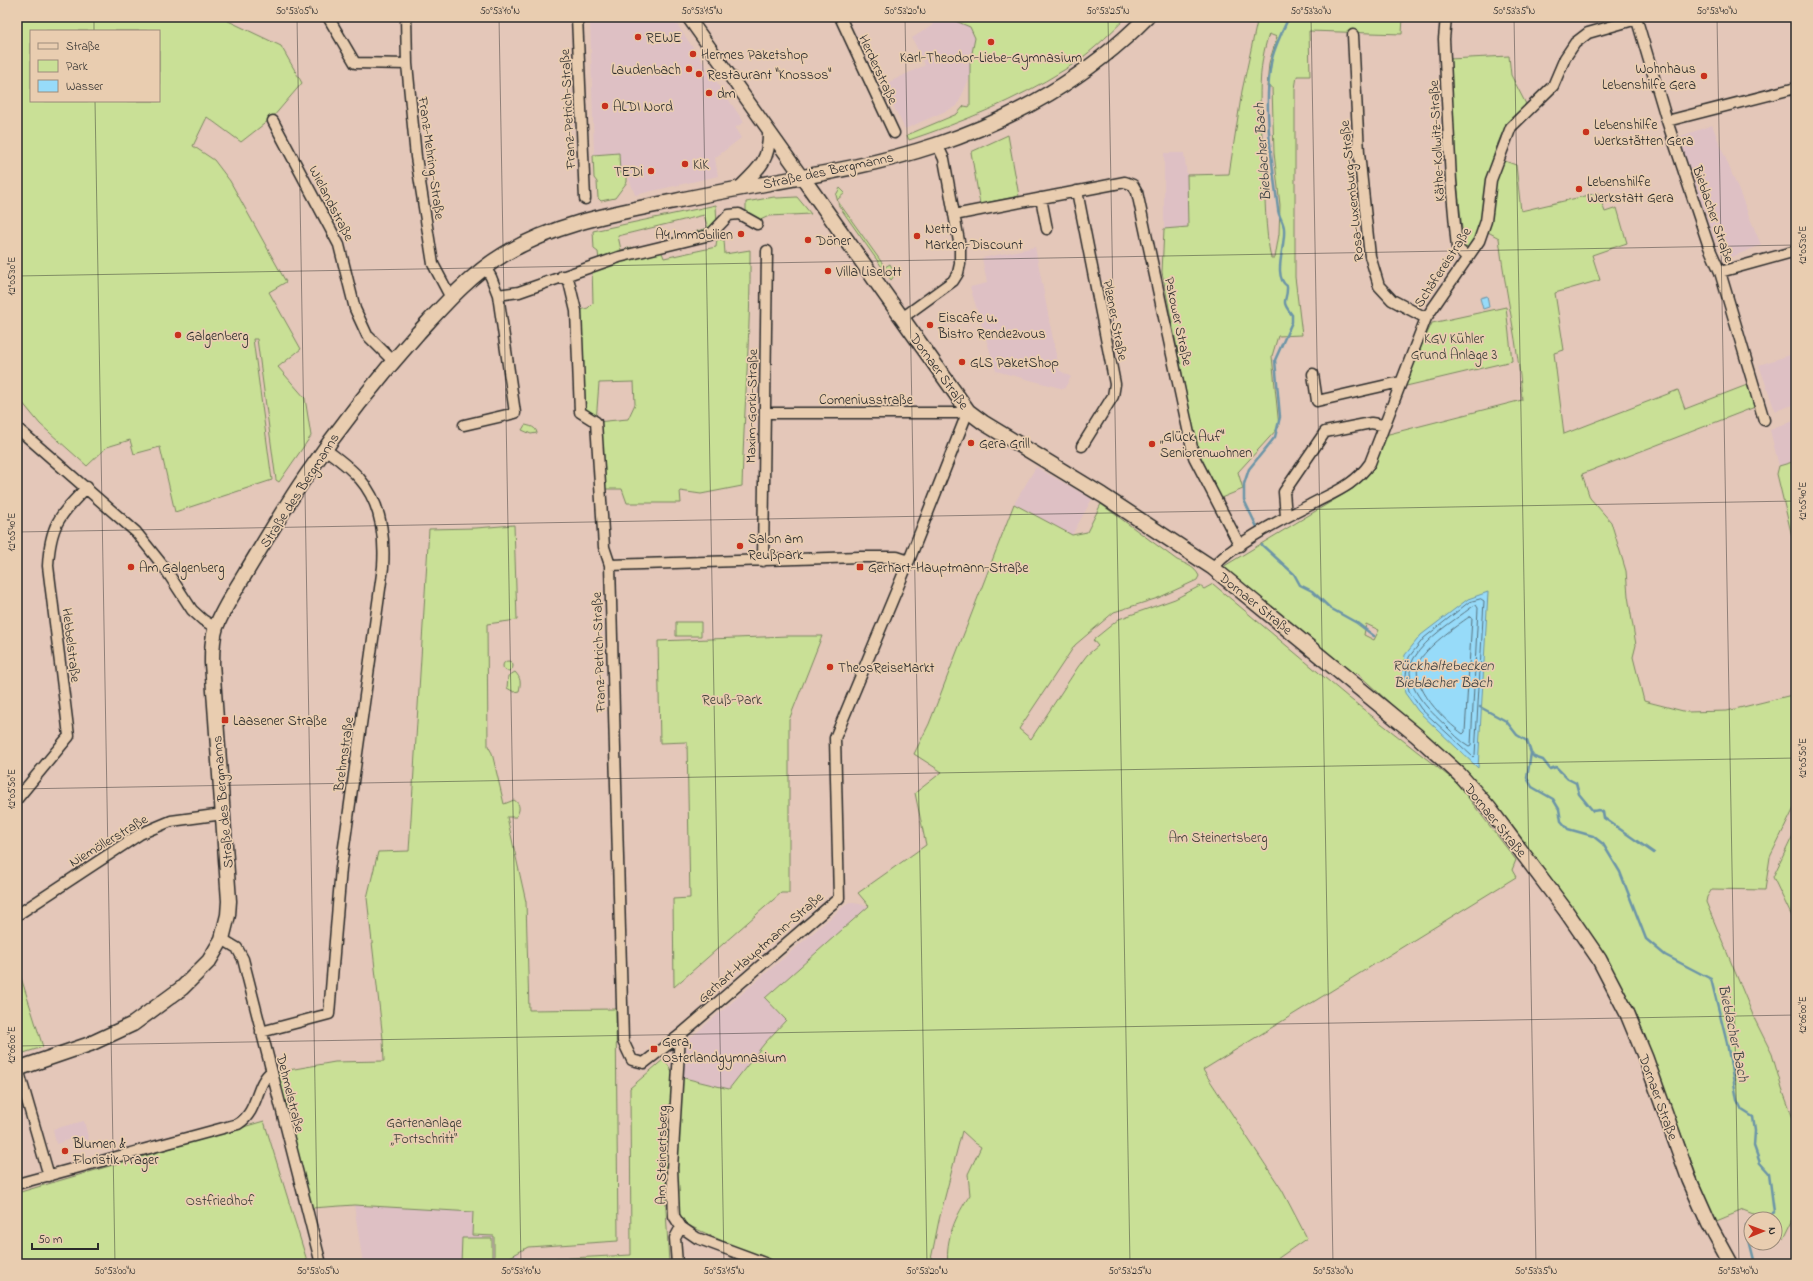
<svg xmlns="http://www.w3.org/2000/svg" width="1813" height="1281" font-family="'Indie Flower',sans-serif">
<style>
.built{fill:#dec0c4}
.green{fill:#c9e096;stroke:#7a8660;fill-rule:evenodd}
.water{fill:#97dbf9;stroke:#6c95a7}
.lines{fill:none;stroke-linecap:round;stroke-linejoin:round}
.shore{stroke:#56717d;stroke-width:1}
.stream{stroke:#6c95a7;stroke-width:2.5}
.minor-casing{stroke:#2b2b2b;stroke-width:13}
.tertiary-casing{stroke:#2b2b2b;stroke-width:15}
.secondary-casing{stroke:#2b2b2b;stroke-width:17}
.minor{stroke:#e9cdb0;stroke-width:10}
.tertiary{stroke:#e9cdb0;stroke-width:12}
.secondary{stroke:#e9cdb0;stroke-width:14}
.ticks{fill:none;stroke:#2b2b2b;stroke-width:1;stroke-opacity:0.45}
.poi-dot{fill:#c8321e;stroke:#e9cdb0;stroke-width:1.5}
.labels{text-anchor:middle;stroke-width:3.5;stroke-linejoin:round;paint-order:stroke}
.poi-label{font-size:14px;fill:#2b2b2b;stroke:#e9cdb0;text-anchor:start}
.street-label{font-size:14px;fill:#2b2b2b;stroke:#e9cdb0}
.park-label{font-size:14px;fill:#3b3d36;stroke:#e9cdb0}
.water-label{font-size:15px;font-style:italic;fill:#363d40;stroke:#e9cdb0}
.neatline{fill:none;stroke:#2b2b2b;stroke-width:1.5}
.ticks-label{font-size:10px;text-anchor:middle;fill:#2b2b2b}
</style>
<rect width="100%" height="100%" fill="#e4c7b9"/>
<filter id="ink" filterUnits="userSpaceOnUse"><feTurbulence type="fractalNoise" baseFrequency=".025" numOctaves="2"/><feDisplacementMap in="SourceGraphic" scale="8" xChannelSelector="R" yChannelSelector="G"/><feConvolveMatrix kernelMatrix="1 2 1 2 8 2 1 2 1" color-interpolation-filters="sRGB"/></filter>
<g filter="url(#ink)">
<path class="built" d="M 590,17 L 672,17 L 744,122 L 735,128 L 741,138 L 715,158 L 718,176 L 635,195 L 627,173 L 620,173 L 619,153 L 594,154 Z
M 930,17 L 1058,17 L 970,64 L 970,77 L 957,106 L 905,129 L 883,85 L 925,65 L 912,38 L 933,25 Z
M 1712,125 L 1761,245 L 1732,257 L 1724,252 L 1714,239 L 1679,137 Z
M 1164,153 L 1184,153 L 1187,175 L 1188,227 L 1164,229 Z
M 1035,247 L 1059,370 L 1071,377 L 1064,389 L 996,371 L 970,287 L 987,283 L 982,258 Z
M 1796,353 L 1796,404 L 1775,411 L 1759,365 Z
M 1796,420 L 1796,461 L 1779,466 L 1770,430 Z
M 1036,467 L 1092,499 L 1072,535 L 1014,504 Z
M 849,902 L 869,906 L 765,998 L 786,1020 L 764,1044 L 729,1090 L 680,1077 L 689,1039 Z
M 84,1121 L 89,1141 L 79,1144 L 73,1138 L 56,1144 L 53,1129 Z
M 354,1205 L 518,1213 L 518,1264 L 363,1264 Z"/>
<path class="green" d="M 17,17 L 220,17 L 281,46 L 302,83 L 273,117 L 241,142 L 207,117 L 193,146 L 214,160 L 230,181 L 286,282 L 269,292 L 301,349 L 278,367 L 305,398 L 311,436 L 279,482 L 276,480 L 257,339 L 253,339 L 272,480 L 175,512 L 160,447 L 134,454 L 130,440 L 107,447 L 87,466 L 40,424 L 17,396 ZM 31,31 L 159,31 L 159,101 L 31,101 Z
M 946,17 L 1127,17 C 1107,36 1088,56 1064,70 C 1016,100 963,122 909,140 L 907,135 L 957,114 L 964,106 L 970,107 L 970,63 L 975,38 L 970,27 Z
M 1258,17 L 1403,17 L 1402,34 L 1309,31 L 1310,76 L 1297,76 L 1295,89 L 1295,277 L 1302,335 L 1278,336 L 1272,356 L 1279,427 L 1238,472 L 1243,489 L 1221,498 L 1198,451 L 1192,424 L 1162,272 L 1164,229 L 1188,227 L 1187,175 L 1229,174 L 1242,91 ZM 1269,34 L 1277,37 L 1269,63 L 1267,87 L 1272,87 L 1274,153 L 1280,205 L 1279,234 L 1275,258 L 1271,258 C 1265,230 1265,197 1264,167 C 1262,124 1254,76 1269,34 Z
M 1509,56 L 1511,75 L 1527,106 C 1521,112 1512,118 1507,125 C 1499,136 1492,160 1489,173 C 1485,194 1484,235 1468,249 L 1464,247 L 1456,174 L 1449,59 Z
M 1008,135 L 1019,196 L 980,204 L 971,152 Z
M 619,153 L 620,173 L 627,172 L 627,182 L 615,198 L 601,201 L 598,198 L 597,182 L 594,178 L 593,155 Z
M 1502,160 L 1516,165 L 1521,211 L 1598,193 L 1605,212 L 1617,208 L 1627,243 L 1592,255 L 1600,280 L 1555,293 L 1564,350 L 1554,353 L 1564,434 L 1678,390 L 1685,409 L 1747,385 L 1755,407 L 1582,474 L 1590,498 L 1611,522 L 1626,571 L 1628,596 L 1636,645 L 1633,657 L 1644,701 L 1687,712 L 1727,711 L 1796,694 L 1796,804 L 1770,857 L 1765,890 L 1712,889 L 1707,897 L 1706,902 L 1755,1020 L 1772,1054 L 1782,1089 L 1794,1121 L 1796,1135 L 1796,1211 L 1783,1238 L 1775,1229 L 1775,1219 L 1766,1219 L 1743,1210 L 1714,1222 L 1635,1011 L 1632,1014 L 1508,823 L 1471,777 L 1357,673 L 1355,675 L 1222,570 L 1226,565 L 1354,488 L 1376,458 L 1385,435 L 1522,400 C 1519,346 1505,293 1499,238 L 1488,232 L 1494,182 ZM 1366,624 L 1379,630 L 1374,640 L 1364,635 Z
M 840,188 L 845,193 L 837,200 L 885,267 L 890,264 C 893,270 897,274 891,280 L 839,206 L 836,195 Z
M 774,197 L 777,198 L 797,197 L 811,214 L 769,216 L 758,221 L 746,216 L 746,202 Z
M 716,205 L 717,225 L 698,238 L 697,231 L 708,228 L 704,215 L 618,236 L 621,250 L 632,247 L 633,251 L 599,260 L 598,252 L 594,249 L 593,231 Z
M 717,239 L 724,240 L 725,254 L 750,250 C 751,329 744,407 742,486 L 701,494 L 680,491 L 681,503 L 627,503 L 622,489 L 599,489 L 596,422 L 580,412 L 576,311 L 588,308 L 593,303 L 592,266 L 661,250 L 664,258 L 716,247 ZM 634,382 L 635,404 L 628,419 L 596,422 L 599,383 Z
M 1506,307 L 1512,361 L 1402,387 L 1432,323 Z
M 525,425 C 530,426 536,427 537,433 L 531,434 L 522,430 Z
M 1796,461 L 1796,553 L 1777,474 L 1779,466 Z
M 1014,504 L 1072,535 L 1087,532 L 1101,504 L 1177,560 C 1186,564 1195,567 1199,576 L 1197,580 L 1158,598 L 1114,612 L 1075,645 L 1019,729 L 1031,739 L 1078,667 L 1087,655 L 1098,646 L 1093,640 L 1119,619 L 1175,599 L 1200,586 L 1204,589 L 1213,584 L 1349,698 L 1456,782 L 1516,860 L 1512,870 L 1516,877 L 1203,1070 L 1282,1190 L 1307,1238 L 1270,1264 L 948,1264 C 945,1239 956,1215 970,1195 L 968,1174 L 981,1147 L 975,1143 L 962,1131 L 939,1220 L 930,1264 L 785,1264 L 749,1253 L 692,1227 L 681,1220 L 675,1211 L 680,1077 L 729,1089 L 764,1044 L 786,1020 L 765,998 L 869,906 L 858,893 L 926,845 L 915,793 L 942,772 L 914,754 L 929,724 Z
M 514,525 L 517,620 L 487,624 L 488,746 L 492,753 L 504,804 L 514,800 C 521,804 520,811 516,817 L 507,817 L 526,902 L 529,1010 L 616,1009 L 618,1241 L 528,1247 L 510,1257 L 509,1264 L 494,1264 L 494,1236 L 472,1235 L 473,1212 L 354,1205 L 312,1208 L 277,1072 L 335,1062 L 384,1061 L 383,1039 L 367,898 L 378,852 L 409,851 L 429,529 L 476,528 Z
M 676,622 L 701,622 L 701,636 L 676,636 Z
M 788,636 L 822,636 L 789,720 L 789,893 L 781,893 L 674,987 L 673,899 L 690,898 L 687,742 L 660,743 L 658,641 Z
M503 666a5 5 0 1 1 10 0a5 5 0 1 1-10 0Z
M 515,672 C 521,678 521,683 519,691 L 514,692 L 507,688 L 508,676 Z
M 1796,829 L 1796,925 L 1773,877 Z
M 17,965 L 43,1047 L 17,1055 Z
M 664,1059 L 675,1076 L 666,1167 L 666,1210 L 669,1264 L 524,1264 L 531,1260 L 631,1255 L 630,1088 Z
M 264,1121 L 308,1264 L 17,1264 L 17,1193 Z
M 462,1238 L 492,1238 L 492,1264 L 461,1264 Z"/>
<path class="water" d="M 1487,296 L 1489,307 L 1483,309 L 1480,298 Z
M 1488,592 L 1478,768 L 1418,711 L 1405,693 L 1402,676 L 1405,655 L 1421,635 L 1468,599 Z"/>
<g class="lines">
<path class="shore" d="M 1481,599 L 1484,601 L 1475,755 L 1473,757 L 1421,709 L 1409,691 L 1406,675 L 1409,657 L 1424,638 L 1469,602 Z
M 1476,605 L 1478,608 L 1471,745 L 1469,746 C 1460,741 1453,733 1446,726 C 1430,711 1399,683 1414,658 C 1427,637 1452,622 1472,607 Z
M 1469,617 L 1472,618 L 1465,732 L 1463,734 C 1445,721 1409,687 1419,662 C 1425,648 1456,626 1469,617 Z"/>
<path class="stream" d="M 1257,527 L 1244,500 L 1244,484 L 1249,469 L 1275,437 L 1280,417 L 1275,360 L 1292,322 L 1292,315 C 1279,298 1288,303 1287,286 C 1272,276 1286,245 1284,229 C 1284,222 1278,216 1278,209 C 1272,162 1263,109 1271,63 C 1274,47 1282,32 1289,17
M 1262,545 L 1294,574 L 1300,585 L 1312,591 L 1330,608 L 1357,623 L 1374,636
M 1480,707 L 1506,721 L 1517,735 L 1527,741 L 1531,753 L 1527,778 L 1532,787 L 1553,799 L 1559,809 L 1561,821 L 1568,829 L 1593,836 L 1603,844 L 1620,872 L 1646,939 L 1665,955 L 1711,979 L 1727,1043 L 1737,1100 L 1742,1110 L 1753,1117 L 1755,1131 L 1754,1146 L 1760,1163 L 1769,1173 L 1774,1212 L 1757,1219
M 1531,753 L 1534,757 L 1543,760 L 1550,769 L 1556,767 L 1568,779 L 1576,783 L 1579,794 L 1593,811 L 1599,810 L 1603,812 L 1604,818 L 1654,853
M 1751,1221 L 1745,1224 L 1755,1264"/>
<defs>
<path id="minor" d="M 328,17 L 355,63 L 407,64
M 406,17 L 407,64 L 416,157 L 433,264 L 451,298
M 577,17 L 585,199
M 840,17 L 894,133
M 1446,17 L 1444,39 L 1451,181 L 1457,248 L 1468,258
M 1636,17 L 1667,121 L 1709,247 L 1720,272 L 1764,420
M 1353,35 L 1359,153 L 1370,256 L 1379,286 L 1392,300 L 1426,318
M 273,121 L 339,245 L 355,309 L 367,335 L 393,361
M 1667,121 L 1796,88
M 1077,191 L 1115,384 L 1113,396 L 1082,446
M 1041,198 L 1047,229
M 954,215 L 1125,182 L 1133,185 L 1137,192 L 1194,457 L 1240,546
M 1720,272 L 1796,251
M 562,276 L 569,282 L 576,311 L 580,412 L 596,422 L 604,547 L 610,565 L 623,1041 L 632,1060 L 644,1063 L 680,1035 L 839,898 L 835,738 L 910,558 L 968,411
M 498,295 L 519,292 L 619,257 L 710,235 L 729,215 L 739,214 L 757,224
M 902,318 L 953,281 L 958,273 L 960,264 L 960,247 L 944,159 L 937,144
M 1313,374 L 1317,401 L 1400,382
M 765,413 L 956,413 L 968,411
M 464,425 L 515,413 L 498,295 L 491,277 L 485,267
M 17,428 L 136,532 L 164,567 L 192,610 L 203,620 L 216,628
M 1286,516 L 1284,492 L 1325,432 L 1371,423 L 1383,425
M 763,561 L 767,251
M 610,565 L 860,557 L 897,557 L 909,561
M 1213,568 C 1230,546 1284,518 1310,505 C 1334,492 1354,486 1370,463 L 1426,318 L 1479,241 L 1486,221 L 1491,180 L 1511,127 L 1553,86 L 1565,58 L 1575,43 L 1588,33 L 1637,19
M 17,799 L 69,736 L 48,566 C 50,525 59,516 87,487
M 17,915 L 140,834 L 171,821 L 223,814
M 222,939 L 237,948 L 243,959 L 321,1264
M 261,1032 L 329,1014 L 341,868 L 383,567 C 385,537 381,503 360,479 C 350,467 337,458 325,449
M 680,1035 L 672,1168 L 674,1216 L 681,1227 L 697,1238 L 767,1264
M 18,1069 L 49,1176
M 17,1184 L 238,1124 C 259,1111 255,1084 271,1072
M 677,1264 L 675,1238 L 681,1227"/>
<path id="tertiary" d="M 688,17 L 802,177
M 739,188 C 759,169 770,160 769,131"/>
<path id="secondary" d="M 802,177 L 968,411 L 984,423 L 1102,495 L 1213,568 L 1416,735 L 1459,774 L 1489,808 L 1530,863 L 1566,911 L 1599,959 L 1627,1013 L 1646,1059 L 1689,1179 L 1709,1224 L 1731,1264
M 17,1069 L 90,1044 L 133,1024 L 182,988 L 209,961 L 222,939 L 228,915 L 229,901 L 212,663 C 212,651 212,639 216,627 C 223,609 235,591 245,574 C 265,541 284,508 306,476 C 340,426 378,378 418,333 C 444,305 470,275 503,255 C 556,223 615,213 675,201 C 762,182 852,173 936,145 C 1015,119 1089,76 1147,17"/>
</defs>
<use href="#minor" class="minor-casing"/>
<use href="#tertiary" class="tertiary-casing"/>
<use href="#secondary" class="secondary-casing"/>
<use href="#minor" class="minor"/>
<use href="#tertiary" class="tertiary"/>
<use href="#secondary" class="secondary"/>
</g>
</g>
<path class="ticks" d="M 94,17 L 94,31M 297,17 L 318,1264M 499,17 L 521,1264M 702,17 L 724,1264M 905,17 L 927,1264M 1108,17 L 1130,1264M 1311,17 L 1333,1264M 1514,17 L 1536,1264M 1717,17 L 1739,1264M 17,19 L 131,17M 95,101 L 115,1264M 17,276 L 1796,245M 17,532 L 1796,501M 17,789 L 1796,758M 17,1046 L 1796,1015"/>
<g class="poi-dot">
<circle cx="638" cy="37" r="4"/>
<circle cx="991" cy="42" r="4"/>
<circle cx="693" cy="54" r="4"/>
<circle cx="689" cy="69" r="4"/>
<circle cx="699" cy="74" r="4"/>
<circle cx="1704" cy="76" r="4"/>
<circle cx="709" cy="93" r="4"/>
<circle cx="605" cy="106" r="4"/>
<circle cx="1586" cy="132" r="4"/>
<circle cx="685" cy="164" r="4"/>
<circle cx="651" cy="171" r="4"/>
<circle cx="1579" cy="189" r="4"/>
<circle cx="741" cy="234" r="4"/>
<circle cx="917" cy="236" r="4"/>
<circle cx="808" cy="240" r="4"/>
<circle cx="828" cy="271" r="4"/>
<circle cx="930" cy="325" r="4"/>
<circle cx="178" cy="335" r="4"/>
<circle cx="962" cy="362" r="4"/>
<circle cx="971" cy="443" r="4"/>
<circle cx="1152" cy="444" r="4"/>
<circle cx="740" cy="546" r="4"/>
<circle cx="131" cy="567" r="4"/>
<rect x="856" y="563" width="8" height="8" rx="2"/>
<circle cx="830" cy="667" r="4"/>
<rect x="221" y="716" width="8" height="8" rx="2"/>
<rect x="650" y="1045" width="8" height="8" rx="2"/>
<circle cx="65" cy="1151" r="4"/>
</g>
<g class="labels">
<g class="poi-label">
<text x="646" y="42">REWE</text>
<text x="701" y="59">Hermes Paketshop</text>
<text x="991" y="62" text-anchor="middle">Karl-Theodor-Liebe-Gymnasium</text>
<text x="1696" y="73" text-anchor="end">Wohnhaus<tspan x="1696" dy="16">Lebenshilfe Gera</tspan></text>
<text x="681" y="74" text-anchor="end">Laudenbach</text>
<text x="707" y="79">Restaurant "Knossos"</text>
<text x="717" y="98">dm</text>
<text x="613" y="111">ALDI Nord</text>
<text x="1594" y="129">Lebenshilfe<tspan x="1594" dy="16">Werkstätten Gera</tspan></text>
<text x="693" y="169">KiK</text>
<text x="643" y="176" text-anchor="end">TEDi</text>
<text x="1587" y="186">Lebenshilfe<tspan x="1587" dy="16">Werkstatt Gera</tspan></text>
<text x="925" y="233">Netto<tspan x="925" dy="16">Marken-Discount</tspan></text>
<text x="733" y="239" text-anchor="end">A4 Immobilien</text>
<text x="816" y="245">Döner</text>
<text x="836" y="276">Villa Liselott</text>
<text x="938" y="322">Eiscafe u.<tspan x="938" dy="16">Bistro Rendezvous</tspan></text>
<text x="186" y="340">Galgenberg</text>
<text x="970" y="367">GLS PaketShop</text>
<text x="1160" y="441">„Glück Auf"<tspan x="1160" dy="16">Seniorenwohnen</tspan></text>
<text x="979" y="448">Gera Grill</text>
<text x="748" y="543">Salon am<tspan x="748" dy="16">Reußpark</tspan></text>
<text x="139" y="572">Am Galgenberg</text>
<text x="868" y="572">Gerhart-Hauptmann-Straße</text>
<text x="838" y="672">TheosReiseMarkt</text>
<text x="233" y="725">Laasener Straße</text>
<text x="662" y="1046">Gera,<tspan x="662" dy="16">Osterlandgymnasium</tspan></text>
<text x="73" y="1148">Blumen &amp;<tspan x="73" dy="16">Floristik Prager</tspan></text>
</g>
<g class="street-label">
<text transform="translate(879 69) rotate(65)" y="5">Herderstraße</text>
<text transform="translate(567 109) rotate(-93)" y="5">Franz-Petrich-Straße</text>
<text transform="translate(1436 141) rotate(-93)" y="5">Käthe-Kollwitz-Straße</text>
<text transform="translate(432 158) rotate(82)" y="5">Franz-Mehring-Straße</text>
<text transform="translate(828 170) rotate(-12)" y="5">Straße des Bergmanns</text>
<text transform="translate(1351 191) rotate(-96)" y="5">Rosa-Luxemburg-Straße</text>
<text transform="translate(332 203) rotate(63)" y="5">Wielandstraße</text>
<text transform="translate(1714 214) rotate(71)" y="5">Bieblacher Straße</text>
<text transform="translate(1442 267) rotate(-57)" y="5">Schäfereistraße</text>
<text transform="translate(1116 320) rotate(79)" y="5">Plzener Straße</text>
<text transform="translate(1179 321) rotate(78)" y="5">Pskower Straße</text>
<text transform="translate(940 371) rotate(54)" y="5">Dornaer Straße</text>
<text x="866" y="404">Comeniusstraße</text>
<text transform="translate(751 406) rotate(-89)" y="5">Maxim-Gorki-Straße</text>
<text transform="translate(299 490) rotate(-57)" y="5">Straße des Bergmanns</text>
<text transform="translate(1256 603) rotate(39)" y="5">Dornaer Straße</text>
<text transform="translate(72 645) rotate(83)" y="5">Hebbelstraße</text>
<text transform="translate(598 652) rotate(-92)" y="5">Franz-Petrich-Straße</text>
<text transform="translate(343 754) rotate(-82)" y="5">Brehmstraße</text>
<text transform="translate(222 802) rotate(-95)" y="5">Straße des Bergmanns</text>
<text transform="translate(1496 820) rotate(51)" y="5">Dornaer Straße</text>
<text transform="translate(108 840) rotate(-31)" y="5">Niemöllerstraße</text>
<text transform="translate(760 947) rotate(-41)" y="5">Gerhart-Hauptmann-Straße</text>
<text transform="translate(291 1093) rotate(76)" y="5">Dehmelstraße</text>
<text transform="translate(1659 1097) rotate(70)" y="5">Dornaer Straße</text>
<text transform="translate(661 1155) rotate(-89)" y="5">Am Steinertsberg</text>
</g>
<g class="park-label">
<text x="1454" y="343">KGV Kühler<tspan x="1454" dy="16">Grund Anlage 3</tspan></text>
<text x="732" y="704">Reuß-Park</text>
<text x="1218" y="842">Am Steinertsberg</text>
<text x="424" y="1127">Gartenanlage<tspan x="424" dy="16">„Fortschritt“</tspan></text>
<text x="220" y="1205">Ostfriedhof</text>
</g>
<g class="water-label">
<text transform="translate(1262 152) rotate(-94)" y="5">Bieblacher Bach</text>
<text x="1443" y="670">Rückhaltebecken<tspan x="1443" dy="17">Bieblacher Bach</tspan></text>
<text transform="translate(1734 1033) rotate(78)" y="5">Bieblacher Bach</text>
</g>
</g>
<rect width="1813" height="1281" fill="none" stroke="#e9cdb0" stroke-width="44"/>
<rect x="30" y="30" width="130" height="72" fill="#e9cdb0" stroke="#9d8c7b"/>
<rect x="38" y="43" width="20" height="6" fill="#e9cdb0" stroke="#9d8c7b"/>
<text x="66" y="50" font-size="12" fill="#2b2b2b">Straße</text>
<rect x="38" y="60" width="20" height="12" fill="#c9e096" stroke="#9d8c7b"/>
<text x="66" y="70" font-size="12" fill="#2b2b2b">Park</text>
<rect x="38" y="80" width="20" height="12" fill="#97dbf9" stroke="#9d8c7b"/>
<text x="66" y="90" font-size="12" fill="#2b2b2b">Wasser</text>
<g transform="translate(1763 1231) rotate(89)"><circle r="19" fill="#e9cdb0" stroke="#9d8c7b"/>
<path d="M0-3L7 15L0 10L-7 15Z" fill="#c8321e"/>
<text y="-6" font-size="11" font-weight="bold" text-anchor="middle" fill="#2b2b2b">N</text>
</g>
<path d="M32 1243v6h66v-6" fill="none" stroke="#2b2b2b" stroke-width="2"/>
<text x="38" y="1243" font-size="12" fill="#2b2b2b" stroke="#e9cdb0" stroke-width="3" paint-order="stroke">50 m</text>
<rect x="22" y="22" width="1769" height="1237" class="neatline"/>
<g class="ticks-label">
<text x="297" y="14">50°53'05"N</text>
<text x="500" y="14">50°53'10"N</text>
<text x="702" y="14">50°53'15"N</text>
<text x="905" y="14">50°53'20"N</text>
<text x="1108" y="14">50°53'25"N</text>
<text x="1311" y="14">50°53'30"N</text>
<text x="1514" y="14">50°53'35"N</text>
<text x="1717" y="14">50°53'40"N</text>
<text transform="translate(1802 245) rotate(-90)" y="4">12°05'30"E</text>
<text transform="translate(11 276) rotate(-90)" y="4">12°05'30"E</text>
<text transform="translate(1802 501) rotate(-90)" y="4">12°05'40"E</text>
<text transform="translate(11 532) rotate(-90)" y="4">12°05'40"E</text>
<text transform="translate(1802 758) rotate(-90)" y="4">12°05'50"E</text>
<text transform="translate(11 789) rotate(-90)" y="4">12°05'50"E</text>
<text transform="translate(1802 1015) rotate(-90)" y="4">12°06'00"E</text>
<text transform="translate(11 1045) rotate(-90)" y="4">12°06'00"E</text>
<text x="115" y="1274">50°53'00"N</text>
<text x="318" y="1274">50°53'05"N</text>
<text x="521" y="1274">50°53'10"N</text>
<text x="724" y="1274">50°53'15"N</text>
<text x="927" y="1274">50°53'20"N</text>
<text x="1130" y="1274">50°53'25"N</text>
<text x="1333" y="1274">50°53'30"N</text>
<text x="1536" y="1274">50°53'35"N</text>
<text x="1738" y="1274">50°53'40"N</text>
</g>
</svg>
